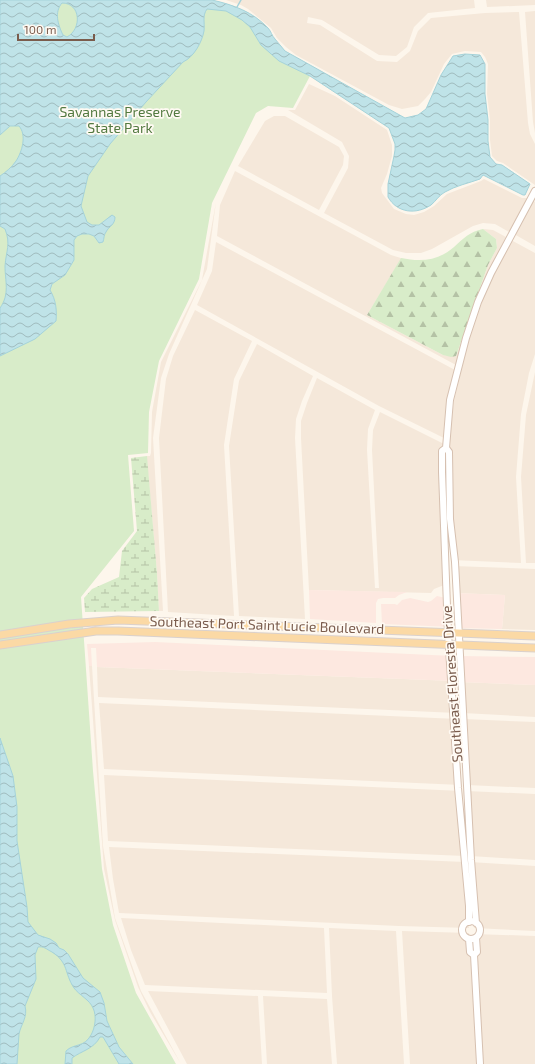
<svg xmlns="http://www.w3.org/2000/svg" width="535" height="1064" font-family="'Exo 2',sans-serif">
<style>
.residential{fill:#f5e8da}
.commercial{fill:#fde8e0}
.green{fill:#d8ecc9}
.forest{fill:url(#forest-firs)}
.wetland{fill:url(#wetland-marsh)}
.water{fill:url(#water-waves);stroke:#a5d3da;fill-rule:evenodd}
.lines{fill:none;stroke-linecap:round;stroke-linejoin:round}
.stream{stroke:#a5d3da;stroke-width:1.5}
.secondary-casing{stroke:#d6c0b0;stroke-width:8}
.primary-casing{stroke:#dad1cd;stroke-width:9}
.secondary{stroke:#fff;stroke-width:6}
.primary{stroke:#fbd9a5;stroke-width:7}
.labels{text-anchor:middle;stroke-width:3.5;stroke-linejoin:round;paint-order:stroke}
.park-label{font-size:14px;fill:#537a41;stroke:#fffaf3}
.street-label{font-size:14px;fill:#7a5c4d;stroke:#fffaf3}
</style>
<defs>
<pattern id="forest-firs" width="22" height="20" patternUnits="userSpaceOnUse"><rect width="22" height="20" fill="#d8ecc9"/><path d="M5 1l3.5 6h-7zM16 11l3.5 6h-7z" fill="#b4c2a5"/></pattern>
<pattern id="wetland-marsh" width="20" height="14" patternUnits="userSpaceOnUse"><rect width="20" height="14" fill="#d8ecc9"/><path d="M1 5h8M5 5V1M11 12h8M15 12V8" fill="none" stroke="#b4c2a5"/></pattern>
<pattern id="water-waves" width="16" height="10" patternUnits="userSpaceOnUse"><rect width="16" height="10" fill="#bfe3e8"/><path d="M0 5q4-4 8 0t8 0" fill="none" stroke="#a0bbbe"/></pattern>
</defs>
<rect width="100%" height="100%" fill="#fdf6ec"/>
<path class="residential" d="M 226,0 L 474,0 L 475,8 L 428,13 L 414,27 L 407,47 L 396,56 L 379,55 L 322,20 L 308,17 L 307,23 L 320,25 L 377,61 L 397,62 L 410,51 L 418,31 L 431,18 L 485,13 L 519,12 L 528,123 L 530,134 L 535,144 L 535,185 L 503,163 L 497,161 L 492,156 L 490,140 L 490,119 L 487,94 L 488,64 L 485,57 L 481,52 L 465,51 L 452,54 L 444,64 L 431,92 L 425,99 L 418,106 L 402,109 L 389,105 L 296,55 L 286,47 L 277,38 L 271,28 L 248,9 L 241,5 Z
M 486,0 L 535,0 L 535,5 L 487,7 Z
M 535,11 L 535,133 L 533,122 L 525,12 Z
M 309,84 L 335,96 L 387,130 L 392,145 L 392,156 L 387,174 L 381,188 L 382,193 L 394,209 L 406,214 L 414,215 L 424,212 L 434,206 L 447,194 L 481,181 L 484,179 L 522,198 L 528,198 L 509,232 L 495,224 L 483,223 L 473,226 L 432,249 L 421,253 L 406,253 L 393,250 L 324,213 L 348,168 L 349,156 L 342,142 L 288,110 L 295,110 Z
M 274,116 L 285,116 L 339,147 L 344,156 L 343,165 L 319,210 L 238,166 L 265,121 Z
M 235,171 L 391,255 L 404,259 L 401,259 L 367,315 L 443,355 L 456,356 L 488,265 L 497,248 L 496,239 L 483,229 L 493,230 L 506,237 L 489,271 L 456,365 L 217,236 L 220,205 Z
M 533,200 L 535,202 L 535,246 L 514,234 Z
M 216,202 L 207,269 L 169,354 L 161,378 L 153,438 L 163,611 L 159,611 L 157,573 L 147,461 L 147,456 L 150,456 L 151,453 L 152,412 L 161,362 L 202,280 Z
M 511,240 L 535,253 L 535,354 L 529,373 L 521,414 L 516,477 L 521,563 L 452,560 L 447,479 L 449,442 L 454,401 L 469,338 L 481,303 L 494,274 Z
M 216,242 L 455,370 L 444,438 L 379,406 L 197,305 L 212,271 Z
M 195,310 L 252,341 L 234,379 L 224,445 L 234,616 L 168,612 L 159,438 L 166,379 L 173,356 Z
M 257,344 L 313,376 L 302,401 L 296,419 L 295,438 L 305,619 L 239,616 L 229,446 L 239,381 Z
M 535,372 L 535,563 L 526,563 L 521,477 L 526,415 Z
M 317,378 L 375,410 L 368,429 L 367,450 L 375,588 L 379,588 L 372,450 L 373,430 L 380,412 L 444,444 L 449,583 L 434,589 L 431,593 L 309,590 L 301,438 L 301,421 L 307,403 Z
M 453,566 L 535,569 L 535,630 L 502,629 L 505,595 L 455,593 Z
M 89,666 L 92,666 L 103,846 L 115,918 L 141,991 L 181,1064 L 150,1012 L 138,987 L 115,920 L 104,869 Z
M 97,667 L 455,681 L 457,713 L 98,697 Z
M 460,682 L 535,685 L 535,717 L 463,713 Z
M 99,703 L 458,719 L 461,785 L 104,769 Z
M 463,719 L 535,722 L 535,788 L 467,785 Z
M 104,775 L 462,791 L 465,856 L 108,841 Z
M 467,791 L 535,794 L 535,860 L 470,856 Z
M 109,847 L 465,862 L 469,928 L 399,926 L 119,913 L 113,879 Z
M 470,862 L 535,866 L 535,931 L 474,928 Z
M 121,918 L 324,928 L 327,993 L 145,985 L 131,950 Z
M 329,928 L 396,931 L 404,1064 L 337,1064 L 332,996 Z
M 402,931 L 469,933 L 477,1064 L 410,1064 Z
M 474,934 L 535,936 L 535,1064 L 483,1064 Z
M 148,991 L 258,996 L 262,1064 L 187,1064 Z
M 263,996 L 327,999 L 332,1064 L 267,1064 Z"/>
<path class="commercial" d="M 309,590 L 407,592 L 399,595 L 395,598 L 383,598 L 378,599 L 376,603 L 376,623 L 310,619 Z
M 455,593 L 505,595 L 502,629 L 457,628 Z
M 437,596 L 450,599 L 452,627 L 382,624 L 381,604 L 395,604 L 397,605 L 402,600 L 410,598 L 428,602 L 431,601 Z
M 155,642 L 453,656 L 455,681 L 97,667 L 96,648 L 91,648 L 92,666 L 89,666 L 87,644 Z
M 459,656 L 535,657 L 535,685 L 460,682 Z"/>
<path class="green" d="M 0,0 L 199,0 L 243,15 L 310,76 L 293,108 L 268,106 L 256,113 L 212,203 L 199,279 L 159,361 L 149,412 L 148,453 L 128,455 L 134,531 L 81,597 L 93,771 L 102,869 L 113,925 L 136,993 L 176,1064 L 0,1064 Z"/>
<path class="forest" d="M 483,229 L 496,239 L 497,248 L 488,265 L 456,356 L 451,357 L 443,355 L 367,315 L 401,258 C 421,262 438,261 454,247 C 464,238 469,232 483,229 Z"/>
<path class="wetland" d="M 147,456 L 157,573 L 159,611 L 85,612 L 84,598 L 92,589 L 119,577 L 122,551 L 137,531 L 131,458 Z"/>
<path class="water" d="M 0,0 L 212,0 C 234,5 253,12 268,28 C 271,31 272,36 275,39 C 278,43 282,47 285,51 L 405,118 L 418,115 L 426,109 L 441,75 L 453,56 L 465,54 L 480,55 L 485,64 L 485,94 L 488,120 L 488,141 L 490,157 L 496,164 L 502,165 L 530,184 L 525,195 L 523,195 L 483,175 L 480,179 C 469,183 455,186 445,192 C 439,195 436,201 431,205 C 416,215 397,213 388,197 L 388,184 L 394,156 L 395,150 L 395,144 L 389,128 L 310,76 L 279,61 L 261,45 L 250,27 L 242,20 L 226,11 L 207,9 C 202,16 205,22 204,31 C 202,42 194,57 183,62 L 146,102 L 110,144 L 88,176 L 81,206 L 87,222 L 92,225 L 99,225 L 112,215 L 115,217 C 115,225 109,226 106,232 C 104,234 104,239 103,242 L 99,243 L 94,236 L 89,234 L 82,234 L 77,236 L 74,240 L 74,260 L 65,275 L 52,284 L 50,290 C 56,300 57,310 56,321 L 35,339 L 0,356 L 0,308 C 10,294 5,281 5,266 C 6,251 11,244 5,229 L 0,226 L 0,176 C 6,172 12,167 16,161 C 22,152 27,135 19,126 L 10,126 L 0,135 ZM 62,3 C 81,3 82,29 67,37 L 63,35 C 58,25 54,12 62,3 Z
M 0,738 L 13,776 L 17,807 L 17,841 L 27,907 L 28,922 L 38,935 L 50,939 L 56,943 L 59,948 L 64,950 L 68,954 L 83,978 L 100,992 L 104,1003 L 107,1021 L 119,1047 L 133,1064 L 119,1064 L 103,1037 L 100,1037 C 94,1049 81,1051 72,1058 L 72,1064 L 65,1064 L 66,1051 C 74,1043 84,1048 91,1035 C 95,1028 97,1016 93,1008 C 90,1000 79,995 74,988 C 64,973 69,963 52,952 C 46,949 44,946 38,947 L 35,955 L 36,979 L 25,1006 C 28,1017 21,1024 19,1034 C 18,1044 18,1054 17,1064 L 0,1064 Z"/>
<g class="lines">
<path class="stream" d="M 237,7 L 241,0"/>
<defs>
<path id="secondary" d="M 446,448 L 442,451 L 442,472 L 448,633 L 458,788 L 469,906 L 469,922
M462 930a9 9 0 1 1 18 0a9 9 0 1 1-18 0Z
M 476,923 L 471,860 L 455,562 L 450,519 L 449,452 L 446,448 L 450,400 L 466,338 L 478,302 L 491,273 L 535,191
M 476,938 L 477,952 L 474,955 L 480,1064
M 469,939 L 470,952 L 474,955"/>
<path id="primary" d="M 0,635 L 69,624 L 118,620 L 535,636
M 0,645 L 96,631 L 118,631 L 535,648"/>
</defs>
<use href="#secondary" class="secondary-casing"/>
<use href="#primary" class="primary-casing"/>
<use href="#secondary" class="secondary"/>
<use href="#primary" class="primary"/>
</g>
<g class="labels">
<g class="park-label">
<text x="120" y="117">Savannas Preserve<tspan x="120" dy="16">State Park</tspan></text>
</g>
<g class="street-label">
<text transform="translate(267 625) rotate(2)" y="5">Southeast Port Saint Lucie Boulevard</text>
<text transform="translate(452 684) rotate(-94)" y="5">Southeast Floresta Drive</text>
</g>
</g>
<path d="M18 34v6h76v-6" fill="none" stroke="#7a5c4d" stroke-width="2"/>
<text x="24" y="34" font-size="12" fill="#7a5c4d" stroke="#fffaf3" stroke-width="3" paint-order="stroke">100 m</text>
</svg>
